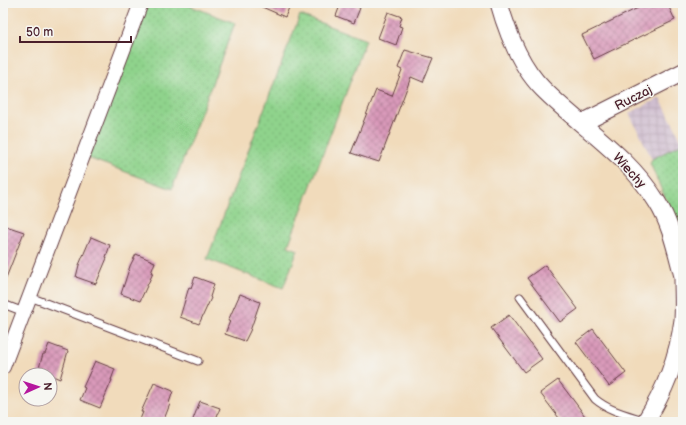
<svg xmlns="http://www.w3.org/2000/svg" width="686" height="425" font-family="'Balsamiq Sans',sans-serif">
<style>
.industrial{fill:url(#industrial-grid)}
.grass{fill:url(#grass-dots);stroke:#6c795c}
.building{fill:url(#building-cross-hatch)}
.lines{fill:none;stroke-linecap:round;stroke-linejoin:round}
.service-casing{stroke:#633b41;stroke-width:9}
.minor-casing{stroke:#633b41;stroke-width:16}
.tertiary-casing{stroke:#633b41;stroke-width:19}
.service{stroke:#fff;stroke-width:7}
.minor{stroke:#fff;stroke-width:14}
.tertiary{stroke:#fff;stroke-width:17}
.labels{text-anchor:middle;stroke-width:3;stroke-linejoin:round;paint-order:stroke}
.street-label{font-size:13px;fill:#4a1f2b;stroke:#f6f6f2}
</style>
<defs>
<pattern id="industrial-grid" width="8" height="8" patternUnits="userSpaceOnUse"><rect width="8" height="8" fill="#cfbdcf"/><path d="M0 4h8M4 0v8" fill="none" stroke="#b3a2b2"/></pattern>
<pattern id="grass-dots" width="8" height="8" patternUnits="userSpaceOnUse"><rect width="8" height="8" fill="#8fd38c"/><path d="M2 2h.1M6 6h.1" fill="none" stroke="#7db579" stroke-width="1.8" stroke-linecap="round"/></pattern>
<pattern id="building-cross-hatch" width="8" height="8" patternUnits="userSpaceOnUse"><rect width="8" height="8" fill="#d99aba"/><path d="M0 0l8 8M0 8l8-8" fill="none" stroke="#b27d97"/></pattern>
</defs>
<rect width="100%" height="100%" fill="#f6f6f2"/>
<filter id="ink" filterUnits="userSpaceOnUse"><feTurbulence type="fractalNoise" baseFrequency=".025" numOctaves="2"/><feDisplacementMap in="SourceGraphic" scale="8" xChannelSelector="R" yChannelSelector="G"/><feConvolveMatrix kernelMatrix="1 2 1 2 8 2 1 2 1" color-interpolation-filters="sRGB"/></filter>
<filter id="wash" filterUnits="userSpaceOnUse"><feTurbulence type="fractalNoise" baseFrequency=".012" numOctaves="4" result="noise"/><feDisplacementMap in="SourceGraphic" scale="16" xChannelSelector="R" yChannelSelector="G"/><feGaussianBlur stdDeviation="0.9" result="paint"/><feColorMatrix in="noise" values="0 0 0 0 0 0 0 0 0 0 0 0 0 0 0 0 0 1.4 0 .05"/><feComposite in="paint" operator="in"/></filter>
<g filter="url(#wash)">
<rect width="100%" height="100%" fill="#f1dbbb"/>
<path class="industrial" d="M 660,98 L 683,143 L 652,159 L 629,113 Z"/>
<path class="grass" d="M 148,3 L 183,3 L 235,23 L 172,189 L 88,158 Z
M 300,15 L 366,40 L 288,246 L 298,250 L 283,288 L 207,259 Z
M 683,143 L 683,239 L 650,163 L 652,159 Z"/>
<g id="blocks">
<path class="building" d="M 253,3 L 291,3 L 285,17 Z
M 341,3 L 357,3 L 356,6 L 360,8 L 354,23 L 336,16 Z
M 640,3 L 667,3 L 675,20 L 594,59 L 582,35 L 642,6 Z
M 388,12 L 402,17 L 399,26 L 402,27 L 396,45 L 378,38 Z
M 405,50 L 433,58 L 423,82 L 411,77 L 379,162 L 351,153 L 376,90 L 392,96 L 402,70 L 398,68 Z
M 3,225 L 24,232 L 4,283 L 3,283 Z
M 91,237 L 110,245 L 106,257 L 107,258 L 96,284 L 76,277 L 79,265 Z
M 136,254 L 155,262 L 151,273 L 153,273 L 140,301 L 121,294 L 130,266 Z
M 545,265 L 578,309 L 560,322 L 527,278 Z
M 195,277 L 214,284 L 210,297 L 211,298 L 199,324 L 180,317 L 189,287 L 191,288 Z
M 240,294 L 260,302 L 250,331 L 245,341 L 225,334 L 230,321 L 228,321 Z
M 509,315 L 542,359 L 524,372 L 491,328 Z
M 593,329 L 626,373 L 609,386 L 576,342 Z
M 49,344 L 68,351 L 60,379 L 50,375 L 37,375 L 43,354 L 45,354 Z
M 95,361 L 115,369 L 111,380 L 112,380 L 100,408 L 80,400 L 85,388 L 83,387 Z
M 558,380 L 580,409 L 589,422 L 562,422 L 540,393 Z
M 154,383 L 173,391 L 169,403 L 170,404 L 163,422 L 139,422 L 143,412 L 141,412 Z
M 200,401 L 220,408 L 215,422 L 192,422 Z"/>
</g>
</g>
<g filter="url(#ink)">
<use href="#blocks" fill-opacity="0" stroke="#633b41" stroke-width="1"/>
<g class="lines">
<defs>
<path id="service" d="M 30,297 L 198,361
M 520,297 L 595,399 C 609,411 628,415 646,421
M 3,304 L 24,312"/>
<path id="minor" d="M 3,367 L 141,3"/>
<path id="tertiary" d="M 499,3 C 507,32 521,67 543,89 C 581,127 628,155 657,202 C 671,224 676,250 683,276
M 582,123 L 683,72
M 645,422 C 665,391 678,357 683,320 C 684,306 683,291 683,277"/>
</defs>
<use href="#service" class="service-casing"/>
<use href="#minor" class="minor-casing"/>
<use href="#tertiary" class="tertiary-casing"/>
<use href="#service" class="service"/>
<use href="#minor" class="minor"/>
<use href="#tertiary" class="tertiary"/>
</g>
</g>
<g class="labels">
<g class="street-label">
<text transform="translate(633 97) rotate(-27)" y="5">Ruczaj</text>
<text transform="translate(630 170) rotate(48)" y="5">Wiechy</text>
</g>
</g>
<rect width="686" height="425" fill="none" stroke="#f6f6f2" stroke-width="16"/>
<g transform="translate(38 387) rotate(87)"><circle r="19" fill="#f6f6f2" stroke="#b1a0a2"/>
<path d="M0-3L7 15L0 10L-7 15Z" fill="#b5179e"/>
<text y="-6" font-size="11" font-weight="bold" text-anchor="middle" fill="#4a1f2b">N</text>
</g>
<path d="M20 36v6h111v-6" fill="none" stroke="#4a1f2b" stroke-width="2"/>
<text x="26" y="36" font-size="12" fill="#4a1f2b" stroke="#f6f6f2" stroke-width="3" paint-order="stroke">50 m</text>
</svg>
